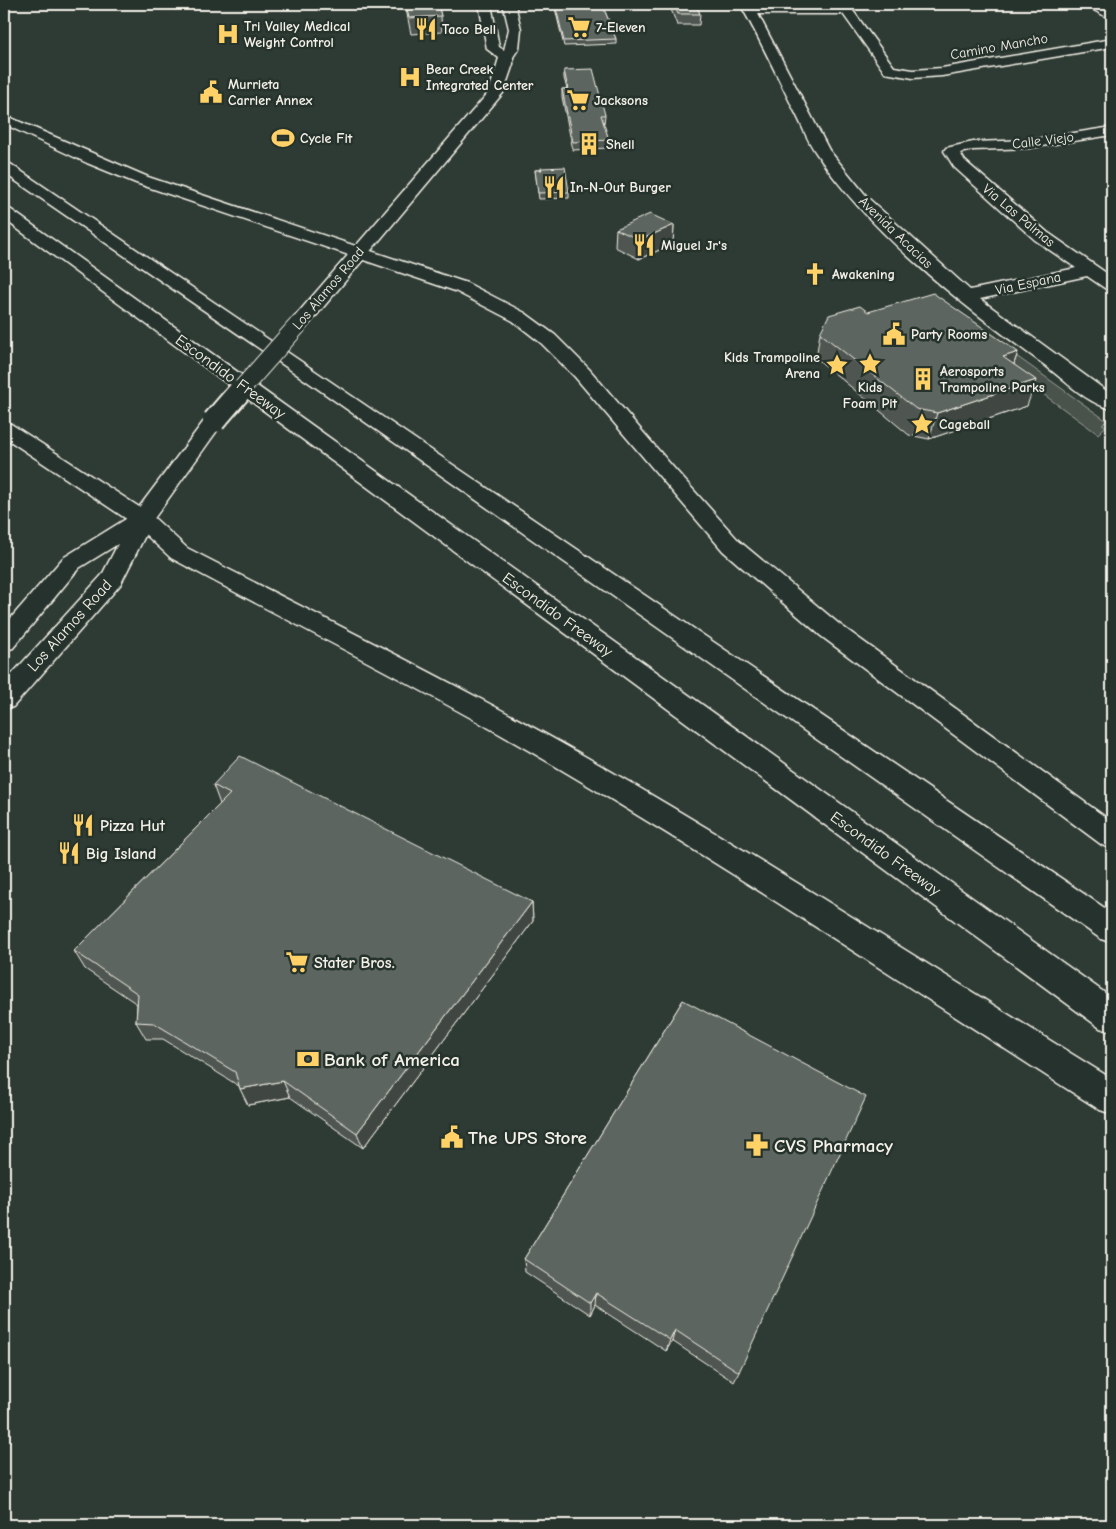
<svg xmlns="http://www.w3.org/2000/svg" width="1116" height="1529" font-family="'Comic Neue',sans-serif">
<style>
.green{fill:#48524c;stroke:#9ea29a}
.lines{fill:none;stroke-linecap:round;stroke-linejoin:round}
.street-casing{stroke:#f4f1e8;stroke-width:3}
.secondary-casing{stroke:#f4f1e8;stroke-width:3}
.highway-casing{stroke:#f4f1e8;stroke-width:3}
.street{fill:#26332d;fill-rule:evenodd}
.secondary{fill:#26332d;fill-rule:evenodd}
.highway{fill:#26332d;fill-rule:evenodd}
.secondary-bridge-far1-casing{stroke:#f4f1e8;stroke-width:20;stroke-linecap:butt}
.secondary-bridge-casing{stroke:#f4f1e8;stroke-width:26;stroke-linecap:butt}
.secondary-bridge-far1{stroke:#26332d;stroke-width:18}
.secondary-bridge{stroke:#26332d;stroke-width:22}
.wall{fill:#4f5751;stroke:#f4f1e8}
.shaded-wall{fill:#404742;stroke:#f4f1e8}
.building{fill:#5c655e;stroke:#f4f1e8}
.labels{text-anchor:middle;stroke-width:5;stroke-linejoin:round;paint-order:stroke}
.far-poi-label{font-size:14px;font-weight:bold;fill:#f4f1e8;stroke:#26332d;text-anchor:start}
.far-street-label{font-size:14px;fill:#f4f1e8;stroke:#26332d}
.street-label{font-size:16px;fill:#f4f1e8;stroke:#26332d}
.poi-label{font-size:16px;font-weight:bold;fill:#f4f1e8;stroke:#26332d;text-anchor:start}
.near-poi-label{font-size:19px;font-weight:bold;fill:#f4f1e8;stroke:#26332d;text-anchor:start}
</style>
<rect width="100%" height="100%" fill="#2e3b34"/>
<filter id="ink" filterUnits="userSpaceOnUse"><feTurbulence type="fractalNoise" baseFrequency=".02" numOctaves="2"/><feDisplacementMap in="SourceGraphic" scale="10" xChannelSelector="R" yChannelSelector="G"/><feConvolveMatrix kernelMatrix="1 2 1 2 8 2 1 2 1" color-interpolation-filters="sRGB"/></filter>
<g filter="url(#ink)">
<path class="green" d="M 963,336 L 994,340 L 1107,421 L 1102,424 L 1106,426 L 1098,434 Z"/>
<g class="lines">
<defs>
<path id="street" d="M 740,4 L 752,4 L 753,6 L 838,6 L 836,4 L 848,4 L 894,67 L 913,70 L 942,68 L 1112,39 L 1112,47 L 942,76 L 913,78 L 885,73 L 843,14 L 758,14 L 829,150 L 868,198 L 970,290 L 1076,268 L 1035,240 L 954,167 L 944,151 L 946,148 L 973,142 L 1029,140 L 1112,127 L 1112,135 L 1029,148 L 973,150 L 960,153 L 965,161 L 1047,232 L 1112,277 L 1112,290 L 1106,289 L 1087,276 L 980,299 L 1112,395 L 1112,409 C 1088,404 1065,381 1046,366 C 966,308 871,235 816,153 C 807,140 802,125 795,112 C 777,76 760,39 740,4 Z
M 1083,4 L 1098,4 L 1112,11 L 1112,20 Z"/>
<path id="secondary" d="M 479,4 L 491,4 L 499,47 L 504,50 L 509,29 L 503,4 L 515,4 L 521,29 L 519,48 L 513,57 L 513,64 L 503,93 L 305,329 L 291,329 L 289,325 L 291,321 L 489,92 L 499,58 L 487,49 Z
M 214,415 L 221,417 L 224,421 L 153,520 L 120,585 L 13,707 L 4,709 L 4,683 L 102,575 L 118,544 L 79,568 L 13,648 L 4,651 L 4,626 L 63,558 L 134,514 L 207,417 Z"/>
<path id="highway" d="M 4,115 L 148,177 L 467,283 L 525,313 L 555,335 L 589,369 L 672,466 L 739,541 L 839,624 L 1112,822 L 1112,849 L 1102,845 L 821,636 L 723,551 L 575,377 L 541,343 L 513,321 L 455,291 L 136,183 L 87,163 L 4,124 Z
M 4,161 L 9,163 L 1112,913 L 1112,943 L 1101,939 L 311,384 L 4,173 Z
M 4,207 L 10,209 L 1112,998 L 1112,1032 L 1100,1028 L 4,219 Z
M 4,422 L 11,424 L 150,514 L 187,548 C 321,617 456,683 586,757 C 764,859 937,971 1112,1079 L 1112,1114 L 1100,1110 C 923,997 748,880 567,773 C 438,696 303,629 171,558 L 134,524 L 4,437 Z"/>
</defs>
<use href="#street" class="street-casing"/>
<use href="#secondary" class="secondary-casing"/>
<use href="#highway" class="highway-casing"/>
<use href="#street" class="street"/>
<use href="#secondary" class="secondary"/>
<use href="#highway" class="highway"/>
<defs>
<path id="secondary-bridge-far1" d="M 238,393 L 298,325"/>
<path id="secondary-bridge" d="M 214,421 L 239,392"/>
</defs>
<use href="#secondary-bridge-far1" class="secondary-bridge-far1-casing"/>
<use href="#secondary-bridge" class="secondary-bridge-casing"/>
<use href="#secondary-bridge-far1" class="secondary-bridge-far1"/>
<use href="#secondary-bridge" class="secondary-bridge"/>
</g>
<path class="wall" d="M 405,4 L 438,4 L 441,16 L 442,32 L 411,34 Z
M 554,4 L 602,4 L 616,39 L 616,44 L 564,46 Z
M 669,4 L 696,4 L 700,14 L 699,25 L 677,25 Z
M 564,70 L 605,115 L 604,123 L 603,123 L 609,140 L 608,148 L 573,150 L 562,97 L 562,89 L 567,89 L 564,78 Z
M 541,168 L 569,192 L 569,198 L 539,199 L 535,170 L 541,170 Z
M 674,225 L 673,244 L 639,259 L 615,247 L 616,229 Z
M 820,333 L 1018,352 L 1014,364 L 1027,406 L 929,439 L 909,435 L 816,358 Z
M 213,785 L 532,902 L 533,921 L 363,1148 L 290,1097 L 248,1105 L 239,1086 L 163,1039 L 146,1039 L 136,1022 L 137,1004 L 85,969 L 74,951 L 220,804 Z
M 683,1000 L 739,1372 L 734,1382 L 672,1341 L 666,1351 L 595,1305 L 590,1315 L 525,1272 L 524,1259 Z"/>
<path class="shaded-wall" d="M 674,225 L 673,244 L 639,259 L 640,240 Z
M 1018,352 L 1009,378 L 1003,357 Z
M 1036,380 L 1027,406 L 929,439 L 937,413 Z
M 532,902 L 533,921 L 363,1148 L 357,1133 Z
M 283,1081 L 290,1097 L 248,1105 L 240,1089 Z
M 596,1293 L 595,1305 L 590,1315 L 590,1303 Z
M 675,1330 L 672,1341 L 666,1351 L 670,1340 Z"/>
<path class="building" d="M 406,4 L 438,4 L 441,16 L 409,18 Z
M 555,4 L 602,4 L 616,39 L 564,41 Z
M 674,4 L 696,4 L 700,14 L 678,14 Z
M 593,69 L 605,115 L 601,115 L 609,140 L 573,142 L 562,89 L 568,89 L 564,70 Z
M 565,167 L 569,192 L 538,193 L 535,170 L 542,170 L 541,168 Z
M 650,214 L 674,225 L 640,240 L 616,229 Z
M 933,293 L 1018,352 L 1003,357 L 1036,380 L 937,413 L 916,409 L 820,333 L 829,315 L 860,306 L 868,312 Z
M 240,756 L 532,902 L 357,1133 L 283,1081 L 240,1089 L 235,1072 L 154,1023 L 136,1022 L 138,994 L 74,951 L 230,794 L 213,785 Z
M 683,1000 L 866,1097 L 739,1372 L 675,1330 L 670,1340 L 596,1293 L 590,1303 L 524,1259 Z"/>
</g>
<defs>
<symbol id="supermarket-bare" viewBox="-9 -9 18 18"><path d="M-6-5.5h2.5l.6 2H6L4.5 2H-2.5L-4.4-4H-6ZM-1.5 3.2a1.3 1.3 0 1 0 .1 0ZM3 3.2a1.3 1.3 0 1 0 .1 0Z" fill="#ffd166" stroke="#26332d" stroke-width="2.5" paint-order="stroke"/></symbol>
<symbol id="restaurant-bare" viewBox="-9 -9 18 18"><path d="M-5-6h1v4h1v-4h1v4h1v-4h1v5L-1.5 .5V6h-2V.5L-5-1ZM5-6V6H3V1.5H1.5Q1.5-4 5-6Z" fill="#ffd166" stroke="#26332d" stroke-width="2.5" paint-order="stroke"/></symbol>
<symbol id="hospital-bare" viewBox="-9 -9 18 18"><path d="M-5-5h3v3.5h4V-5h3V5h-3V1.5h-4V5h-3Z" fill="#ffd166" stroke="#26332d" stroke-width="2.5" paint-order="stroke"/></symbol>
<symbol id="civic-bare" viewBox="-9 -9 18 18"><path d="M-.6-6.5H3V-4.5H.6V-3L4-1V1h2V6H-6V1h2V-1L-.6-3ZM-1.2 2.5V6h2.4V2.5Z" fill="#ffd166" stroke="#26332d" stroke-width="2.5" paint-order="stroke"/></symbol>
<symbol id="stadium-bare" viewBox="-9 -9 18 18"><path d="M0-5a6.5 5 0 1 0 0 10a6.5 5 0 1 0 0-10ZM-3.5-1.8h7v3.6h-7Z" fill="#ffd166" stroke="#26332d" stroke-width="2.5" paint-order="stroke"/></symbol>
<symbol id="building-bare" viewBox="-9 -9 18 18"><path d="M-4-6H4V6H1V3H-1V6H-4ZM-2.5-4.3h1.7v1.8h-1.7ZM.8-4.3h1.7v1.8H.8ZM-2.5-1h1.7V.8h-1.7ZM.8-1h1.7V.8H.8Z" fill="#ffd166" stroke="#26332d" stroke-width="2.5" paint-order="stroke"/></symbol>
<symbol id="church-bare" viewBox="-9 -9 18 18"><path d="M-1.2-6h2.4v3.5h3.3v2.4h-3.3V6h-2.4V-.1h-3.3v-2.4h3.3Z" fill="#ffd166" stroke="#26332d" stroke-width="2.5" paint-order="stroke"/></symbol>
<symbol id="sight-bare" viewBox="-9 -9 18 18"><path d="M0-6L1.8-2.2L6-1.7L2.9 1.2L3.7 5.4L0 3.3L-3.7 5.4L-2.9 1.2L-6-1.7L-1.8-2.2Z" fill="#ffd166" stroke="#26332d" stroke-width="2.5" paint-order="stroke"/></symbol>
<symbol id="bank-bare" viewBox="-9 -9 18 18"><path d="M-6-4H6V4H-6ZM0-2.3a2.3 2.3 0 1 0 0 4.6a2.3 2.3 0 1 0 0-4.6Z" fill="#ffd166" stroke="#26332d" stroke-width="2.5" paint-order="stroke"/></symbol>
<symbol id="pharmacy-bare" viewBox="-9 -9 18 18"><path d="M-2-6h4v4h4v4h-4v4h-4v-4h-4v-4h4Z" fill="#ffd166" stroke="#26332d" stroke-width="2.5" paint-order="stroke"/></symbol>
</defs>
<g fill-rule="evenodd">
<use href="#supermarket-bare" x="563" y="11" width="32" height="32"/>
<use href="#restaurant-bare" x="410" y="13" width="32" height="32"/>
<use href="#hospital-bare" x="212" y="18" width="32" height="32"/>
<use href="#hospital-bare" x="394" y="61" width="32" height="32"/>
<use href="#civic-bare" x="195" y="76" width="32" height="32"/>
<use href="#supermarket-bare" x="562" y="84" width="32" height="32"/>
<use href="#stadium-bare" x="267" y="122" width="32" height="32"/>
<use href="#building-bare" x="573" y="128" width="32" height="32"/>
<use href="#restaurant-bare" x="538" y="171" width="32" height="32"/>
<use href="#restaurant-bare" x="628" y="229" width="32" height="32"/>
<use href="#church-bare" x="799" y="258" width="32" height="32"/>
<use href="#civic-bare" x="878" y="318" width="32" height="32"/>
<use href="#sight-bare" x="854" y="348" width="32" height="32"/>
<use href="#sight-bare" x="821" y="349" width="32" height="32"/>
<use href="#building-bare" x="907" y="363" width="32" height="32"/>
<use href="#sight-bare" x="906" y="408" width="32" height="32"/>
<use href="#restaurant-bare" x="67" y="809" width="32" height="32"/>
<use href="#restaurant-bare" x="53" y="837" width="32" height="32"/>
<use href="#supermarket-bare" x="281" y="946" width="32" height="32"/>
<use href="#bank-bare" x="292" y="1043" width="32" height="32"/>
<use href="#civic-bare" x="436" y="1121" width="32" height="32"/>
<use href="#pharmacy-bare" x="741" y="1129" width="32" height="32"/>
</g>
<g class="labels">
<g class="far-poi-label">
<text x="244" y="31">Tri Valley Medical<tspan x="244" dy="16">Weight Control</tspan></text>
<text x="596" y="32">7-Eleven</text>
<text x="442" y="34">Taco Bell</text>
<text x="426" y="74">Bear Creek<tspan x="426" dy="16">Integrated Center</tspan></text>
<text x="228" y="89">Murrieta<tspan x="228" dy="16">Carrier Annex</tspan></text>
<text x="594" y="105">Jacksons</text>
<text x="300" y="143">Cycle Fit</text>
<text x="606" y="149">Shell</text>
<text x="570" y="192">In-N-Out Burger</text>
<text x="661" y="250">Miguel Jr's</text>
<text x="832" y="279">Awakening</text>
<text x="911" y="339">Party Rooms</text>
<text x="820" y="362" text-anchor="end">Kids Trampoline<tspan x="820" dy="16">Arena</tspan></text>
<text x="940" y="376">Aerosports<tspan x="940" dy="16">Trampoline Parks</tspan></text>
<text x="870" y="392" text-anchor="middle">Kids<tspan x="870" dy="16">Foam Pit</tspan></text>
<text x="939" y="429">Cageball</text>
</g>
<g class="far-street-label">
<text transform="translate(999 46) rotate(-10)" y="5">Camino Mancho</text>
<text transform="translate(1043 140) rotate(-7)" y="5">Calle Viejo</text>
<text transform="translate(1019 215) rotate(40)" y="5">Via Las Palmas</text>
<text transform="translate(896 232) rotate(44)" y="5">Avenida Acacias</text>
<text transform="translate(1028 283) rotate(-12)" y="5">Via Espana</text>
<text transform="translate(328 288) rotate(-50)" y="5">Los Alamos Road</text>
</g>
<g class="street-label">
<text transform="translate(231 376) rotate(36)" y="6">Escondido Freeway</text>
<text transform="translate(558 614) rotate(36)" y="6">Escondido Freeway</text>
<text transform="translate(69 625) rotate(-48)" y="6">Los Alamos Road</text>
<text transform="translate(886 853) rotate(36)" y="6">Escondido Freeway</text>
</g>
<g class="poi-label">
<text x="100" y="831">Pizza Hut</text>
<text x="86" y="859">Big Island</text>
<text x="314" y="968">Stater Bros.</text>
</g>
<g class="near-poi-label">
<text x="324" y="1066">Bank of America</text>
<text x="468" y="1144">The UPS Store</text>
<text x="774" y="1152">CVS Pharmacy</text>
</g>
</g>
<rect width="1116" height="1529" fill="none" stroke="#26332d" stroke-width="20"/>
<rect x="10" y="10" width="1096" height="1509" fill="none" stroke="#f4f1e8" stroke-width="2" filter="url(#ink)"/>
</svg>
